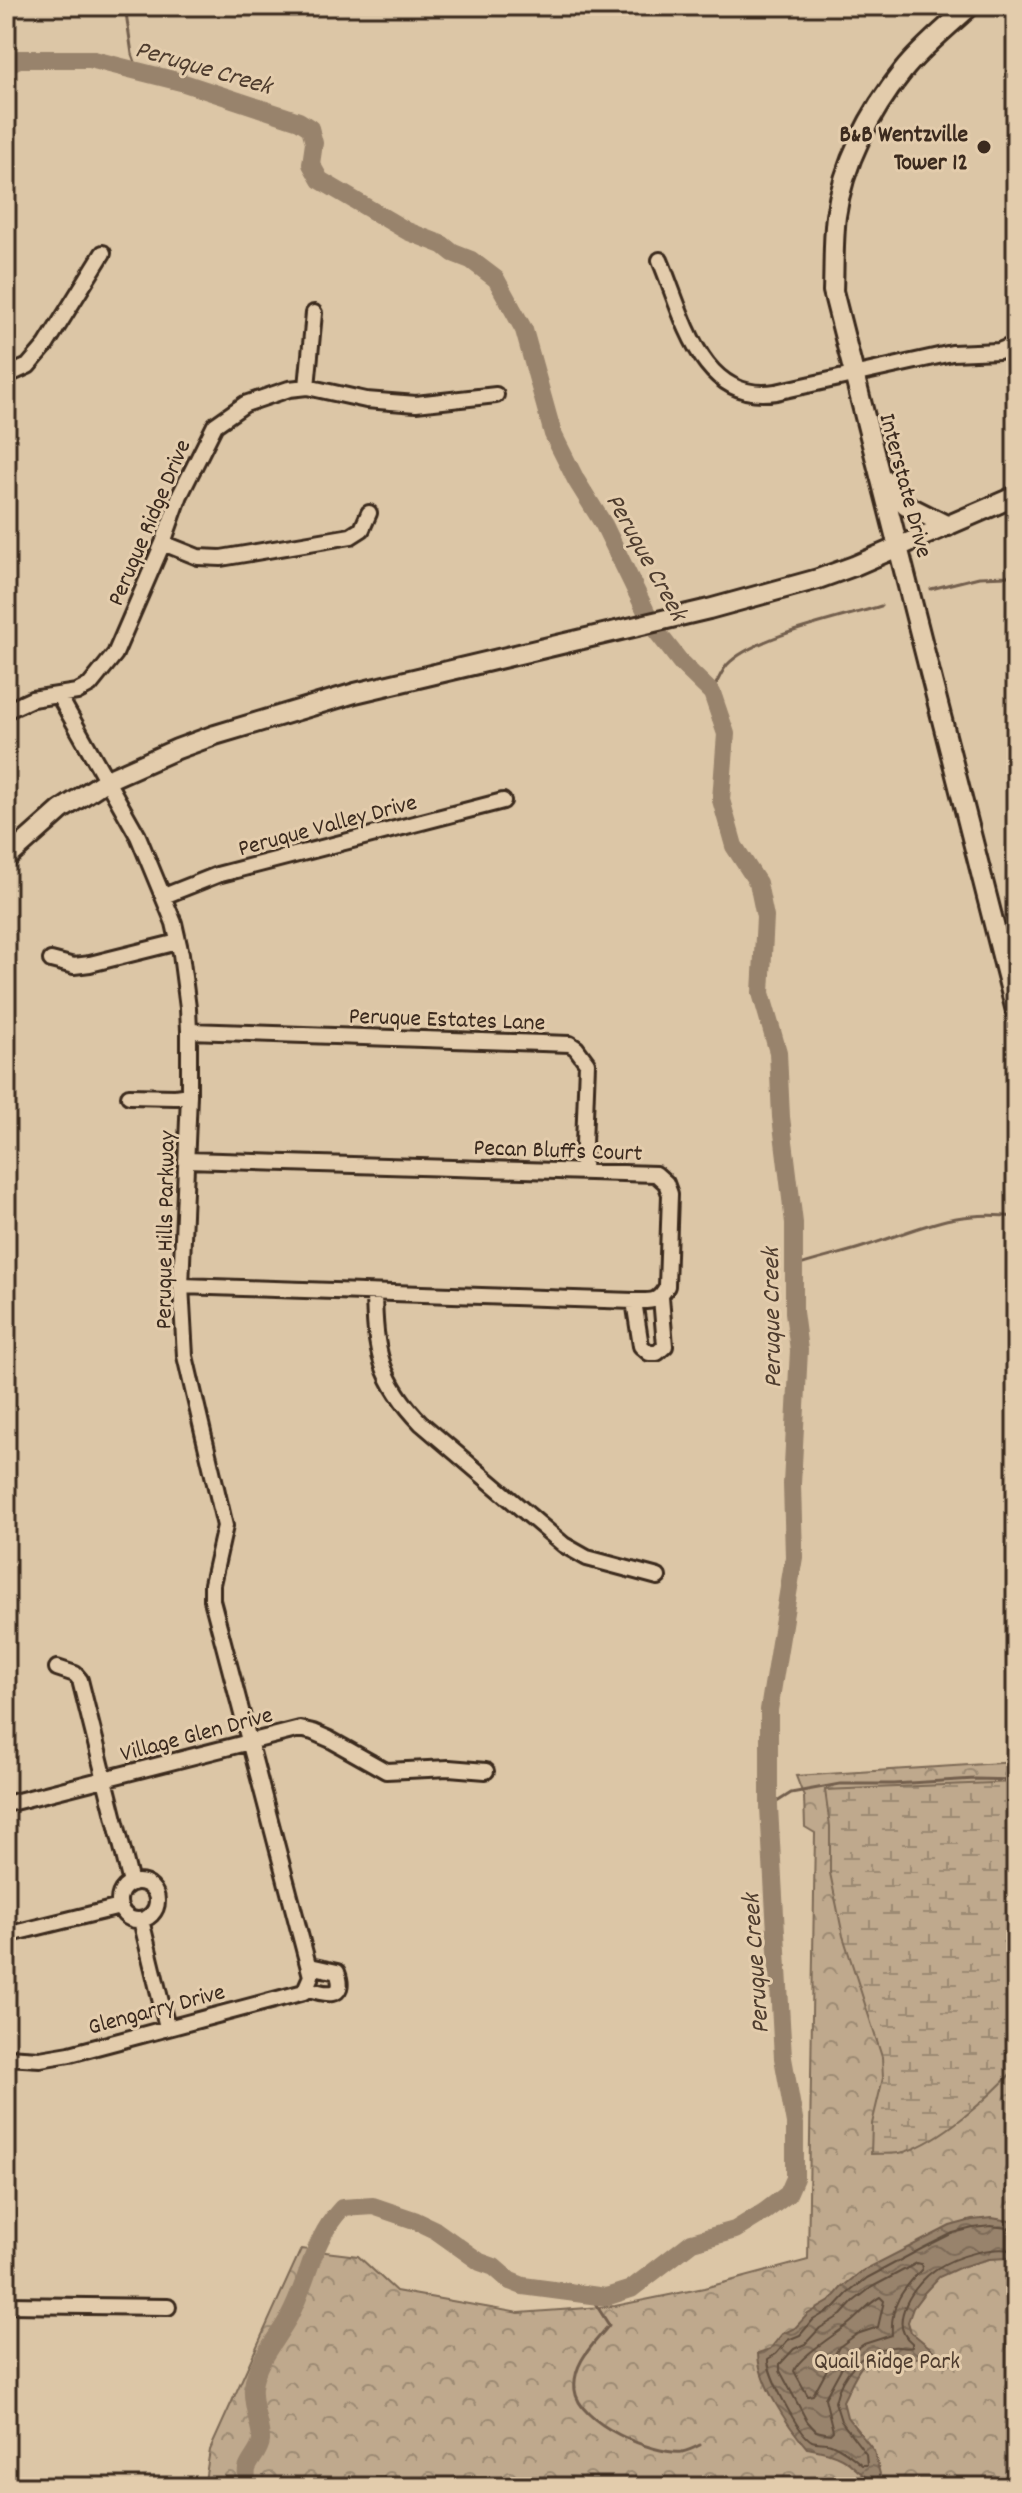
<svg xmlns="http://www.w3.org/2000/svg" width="1022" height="2493" font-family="Dekko,sans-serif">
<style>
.forest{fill:url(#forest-crowns);stroke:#7d6a56;stroke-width:2}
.wetland{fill:url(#wetland-marsh);stroke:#7d6a56;stroke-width:2}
.water{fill:url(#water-waves);stroke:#735f4d;stroke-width:2}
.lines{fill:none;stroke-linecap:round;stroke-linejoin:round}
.shore{stroke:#604e3d;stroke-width:2}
.stream{stroke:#735f4d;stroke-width:3}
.river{stroke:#98836c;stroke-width:18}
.minor-casing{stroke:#3b2a1e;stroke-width:20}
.major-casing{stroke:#3b2a1e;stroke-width:24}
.minor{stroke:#e3ccac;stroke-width:14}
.major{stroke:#e3ccac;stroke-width:18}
.poi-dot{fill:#3b2a1e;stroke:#e3ccac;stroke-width:3}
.labels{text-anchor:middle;stroke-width:6;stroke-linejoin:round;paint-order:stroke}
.poi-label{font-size:24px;font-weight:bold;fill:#3b2a1e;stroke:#e3ccac;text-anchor:end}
.street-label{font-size:24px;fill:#3b2a1e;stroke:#e3ccac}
.park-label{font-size:24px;fill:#4f3d2f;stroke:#e3ccac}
.water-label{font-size:26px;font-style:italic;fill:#4e3c2e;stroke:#e3ccac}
</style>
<defs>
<pattern id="forest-crowns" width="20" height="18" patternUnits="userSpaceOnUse" patternTransform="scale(2)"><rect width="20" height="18" fill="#bfa98d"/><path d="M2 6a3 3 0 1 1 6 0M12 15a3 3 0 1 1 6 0" fill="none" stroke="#9c8a73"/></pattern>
<pattern id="wetland-marsh" width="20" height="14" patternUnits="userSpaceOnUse" patternTransform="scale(2)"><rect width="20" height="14" fill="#bfa98d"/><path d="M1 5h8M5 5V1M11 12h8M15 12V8" fill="none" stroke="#9c8a73"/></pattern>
<pattern id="water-waves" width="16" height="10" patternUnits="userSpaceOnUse" patternTransform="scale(2)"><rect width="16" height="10" fill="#98836c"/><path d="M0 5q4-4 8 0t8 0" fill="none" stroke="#7d6b58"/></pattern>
</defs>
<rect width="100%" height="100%" fill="#dcc6a6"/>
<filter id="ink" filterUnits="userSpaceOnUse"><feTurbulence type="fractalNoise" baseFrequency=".0125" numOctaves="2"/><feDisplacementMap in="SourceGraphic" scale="16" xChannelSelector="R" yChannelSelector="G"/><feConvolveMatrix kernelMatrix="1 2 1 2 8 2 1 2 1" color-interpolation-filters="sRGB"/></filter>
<g filter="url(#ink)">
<path class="forest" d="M 1016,1762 L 1016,2487 L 204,2487 L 210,2450 L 301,2249 L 358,2256 L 396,2291 L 519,2313 L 615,2306 L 704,2288 L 808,2260 L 815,1833 L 805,1827 L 804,1797 L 796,1776 Z"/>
<path class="wetland" d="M 1016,1782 L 1016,2068 C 990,2097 941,2141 904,2152 C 894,2155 881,2153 871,2154 L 872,2124 L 883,2078 L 882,2057 L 843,1936 L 830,1873 L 830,1826 L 825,1790 Z"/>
<path class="water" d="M 992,2218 L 1016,2222 L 1016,2260 L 1008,2258 L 989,2259 L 961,2267 L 939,2277 L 925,2292 L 913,2308 L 908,2322 L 911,2332 L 934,2351 L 938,2362 C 916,2358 881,2347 862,2366 C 854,2375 849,2390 843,2401 L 847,2417 L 874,2451 L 880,2474 L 875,2482 C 864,2477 858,2471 849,2463 C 836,2453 822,2451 807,2448 C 788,2426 758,2382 758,2353 L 770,2349 L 782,2334 L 795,2328 L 808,2314 L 830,2301 L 841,2288 L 862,2271 L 950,2226 L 972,2220 Z"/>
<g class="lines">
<path class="shore" d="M 1016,2229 L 991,2226 L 973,2228 L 953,2233 L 923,2248 L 867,2278 L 847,2294 L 835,2307 L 813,2320 L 800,2335 L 788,2340 L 776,2354 L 768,2359 C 767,2373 798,2434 812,2441 C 817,2443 825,2442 831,2444 C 843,2449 853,2457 862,2465 L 867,2465 L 866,2454 L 841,2421 L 835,2402 C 841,2374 862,2349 893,2347 C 899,2346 905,2349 912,2347 L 912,2343 C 886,2323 915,2283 936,2269 C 956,2256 993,2245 1016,2251
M 917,2263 L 921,2264 L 922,2269 C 902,2290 890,2305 892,2335 L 864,2344 L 849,2354 L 825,2398 L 833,2431 L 830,2434 L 816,2431 L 807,2421 L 780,2371 L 780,2364 L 794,2349 L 805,2344 L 820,2328 L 841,2315 L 854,2301 L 872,2287 Z
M 880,2297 L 884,2301 L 878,2327 L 857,2334 L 839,2347 L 813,2395 L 808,2396 L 794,2371 C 798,2358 833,2336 846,2326 C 859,2317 867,2304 880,2297 Z"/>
<path class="stream" d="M 125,6 L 132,54 L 138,70
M 931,589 L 979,577 L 1008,576 L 1016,569
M 712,693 C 716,684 721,672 727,665 C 754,636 842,618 881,606
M 794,1267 C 817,1259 842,1254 866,1246 C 921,1228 956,1209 1016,1217
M 769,1807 L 791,1793 L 840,1784 L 893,1784 L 975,1779 L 1016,1780
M 591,2297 L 609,2325 C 594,2344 572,2363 575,2390 C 578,2423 653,2455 682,2452 C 688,2451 694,2448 700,2445"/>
<path class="river" d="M 6,65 L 19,59 L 90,59 L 181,82 L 299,121 L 310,128 L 314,143 L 311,164 L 320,180 L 407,231 L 443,245 L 453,253 L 471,260 L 496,279 L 524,330 L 553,434 L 576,480 L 604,525 L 654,628 L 682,664 L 712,693 L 726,734 L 721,800 L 734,846 L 758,883 L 765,917 L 761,993 L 778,1052 L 781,1117 L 794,1223 L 794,1312 L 799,1350 L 792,1484 L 794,1557 L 769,1710 L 769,1807 L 783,2058 L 795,2124 L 795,2178 L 788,2194 L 764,2212 L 735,2230 L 692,2242 L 631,2289 L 606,2297 L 523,2286 L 510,2281 L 494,2267 L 480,2262 L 435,2230 L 414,2220 L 373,2206 L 342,2208 C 311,2241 310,2278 289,2317 C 277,2339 256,2361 253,2387 C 251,2406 262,2428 261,2441 C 260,2451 250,2460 247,2469 C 246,2475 247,2481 247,2487"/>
<defs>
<path id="minor" d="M 660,260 C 683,314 700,404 776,392 L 952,353 L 999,351 L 1016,344
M 6,376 L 28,366 L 46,345 L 103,253
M 307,387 L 314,313
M 163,543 L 198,557 L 221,558 L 351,536 L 362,529 L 369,513
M 6,711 L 32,699 L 77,692 L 90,685 L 115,654 L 163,543 L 180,495 L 215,425 L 245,404 L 289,389 L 307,387 L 366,400 L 416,404 L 496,395
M 164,896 L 217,875 L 503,801
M 51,960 L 74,966 L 90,964 L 178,942
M 189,1031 L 570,1044 L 576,1048 L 587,1063 L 583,1171
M 129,1096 L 175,1097 L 189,1095
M 181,1286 L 634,1301 C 652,1301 658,1303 667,1286 L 670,1194 L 666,1183 L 656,1174 L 186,1160
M 374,1293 C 375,1351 380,1381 422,1424 L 564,1545 L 587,1558 L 658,1577
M 634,1301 L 641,1346 L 649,1353 L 657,1353 L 665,1346 L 661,1297
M 57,1668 L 75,1674 L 80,1680 L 131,1883
M 6,1804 L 300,1729 L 313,1732 L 329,1739 L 386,1771 L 449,1768 L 486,1771
M119 1901a19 19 0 1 1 38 0a19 19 0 1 1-38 0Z
M 141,1920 L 167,2027
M 6,1935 L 120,1907
M 306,1988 C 323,1994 348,2001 337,1972 L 310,1966
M 6,2057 L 40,2059 L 70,2054 L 304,1992 L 311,1976 L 212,1600 L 212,1584 L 225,1526 L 185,1356 L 181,1286 L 189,1095 L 189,1031 L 188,1008 L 181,954 L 174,923 L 138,836 L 59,696
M 6,2305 L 168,2307"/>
<path id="major" d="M 970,6 C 948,27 922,47 903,71 C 870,112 843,164 836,216 C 833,241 834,266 833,291 L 1016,1011
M 884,479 L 906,505 L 948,526
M 6,859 L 61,810 L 107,780 L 177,749 L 215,735 L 355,693 L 709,609 L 818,579 L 854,566 L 1016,496"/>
</defs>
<use href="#minor" class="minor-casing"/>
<use href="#major" class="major-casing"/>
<use href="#minor" class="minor"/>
<use href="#major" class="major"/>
</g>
</g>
<circle class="poi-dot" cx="984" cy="147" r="8"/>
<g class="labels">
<g class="poi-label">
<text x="968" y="141">B&amp;B Wentzville<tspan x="968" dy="28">Tower 12</tspan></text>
</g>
<g class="street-label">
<text transform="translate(907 485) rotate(75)" y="8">Interstate Drive</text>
<text transform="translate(148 522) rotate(-67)" y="8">Peruque Ridge Drive</text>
<text transform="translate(327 824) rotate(-15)" y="8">Peruque Valley Drive</text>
<text transform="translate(447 1018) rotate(2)" y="8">Peruque Estates Lane</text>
<text transform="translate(558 1149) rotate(2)" y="8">Pecan Bluffs Court</text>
<text transform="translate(164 1230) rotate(-89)" y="8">Peruque Hills Parkway</text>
<text transform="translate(196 1733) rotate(-15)" y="8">Village Glen Drive</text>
<text transform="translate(156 2008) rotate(-15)" y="8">Glengarry Drive</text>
</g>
<g class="park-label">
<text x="887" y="2368">Quail Ridge Park</text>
</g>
<g class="water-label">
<text transform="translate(204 66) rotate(16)" y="9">Peruque Creek</text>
<text transform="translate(648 556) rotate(61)" y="9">Peruque Creek</text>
<text transform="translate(770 1318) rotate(-91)" y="9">Peruque Creek</text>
<text transform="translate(754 1964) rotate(-94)" y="9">Peruque Creek</text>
</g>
</g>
<rect width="1022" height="2493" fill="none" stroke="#e3ccac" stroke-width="32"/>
<rect x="16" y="16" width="990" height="2461" fill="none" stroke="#3b2a1e" stroke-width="3" filter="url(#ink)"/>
</svg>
